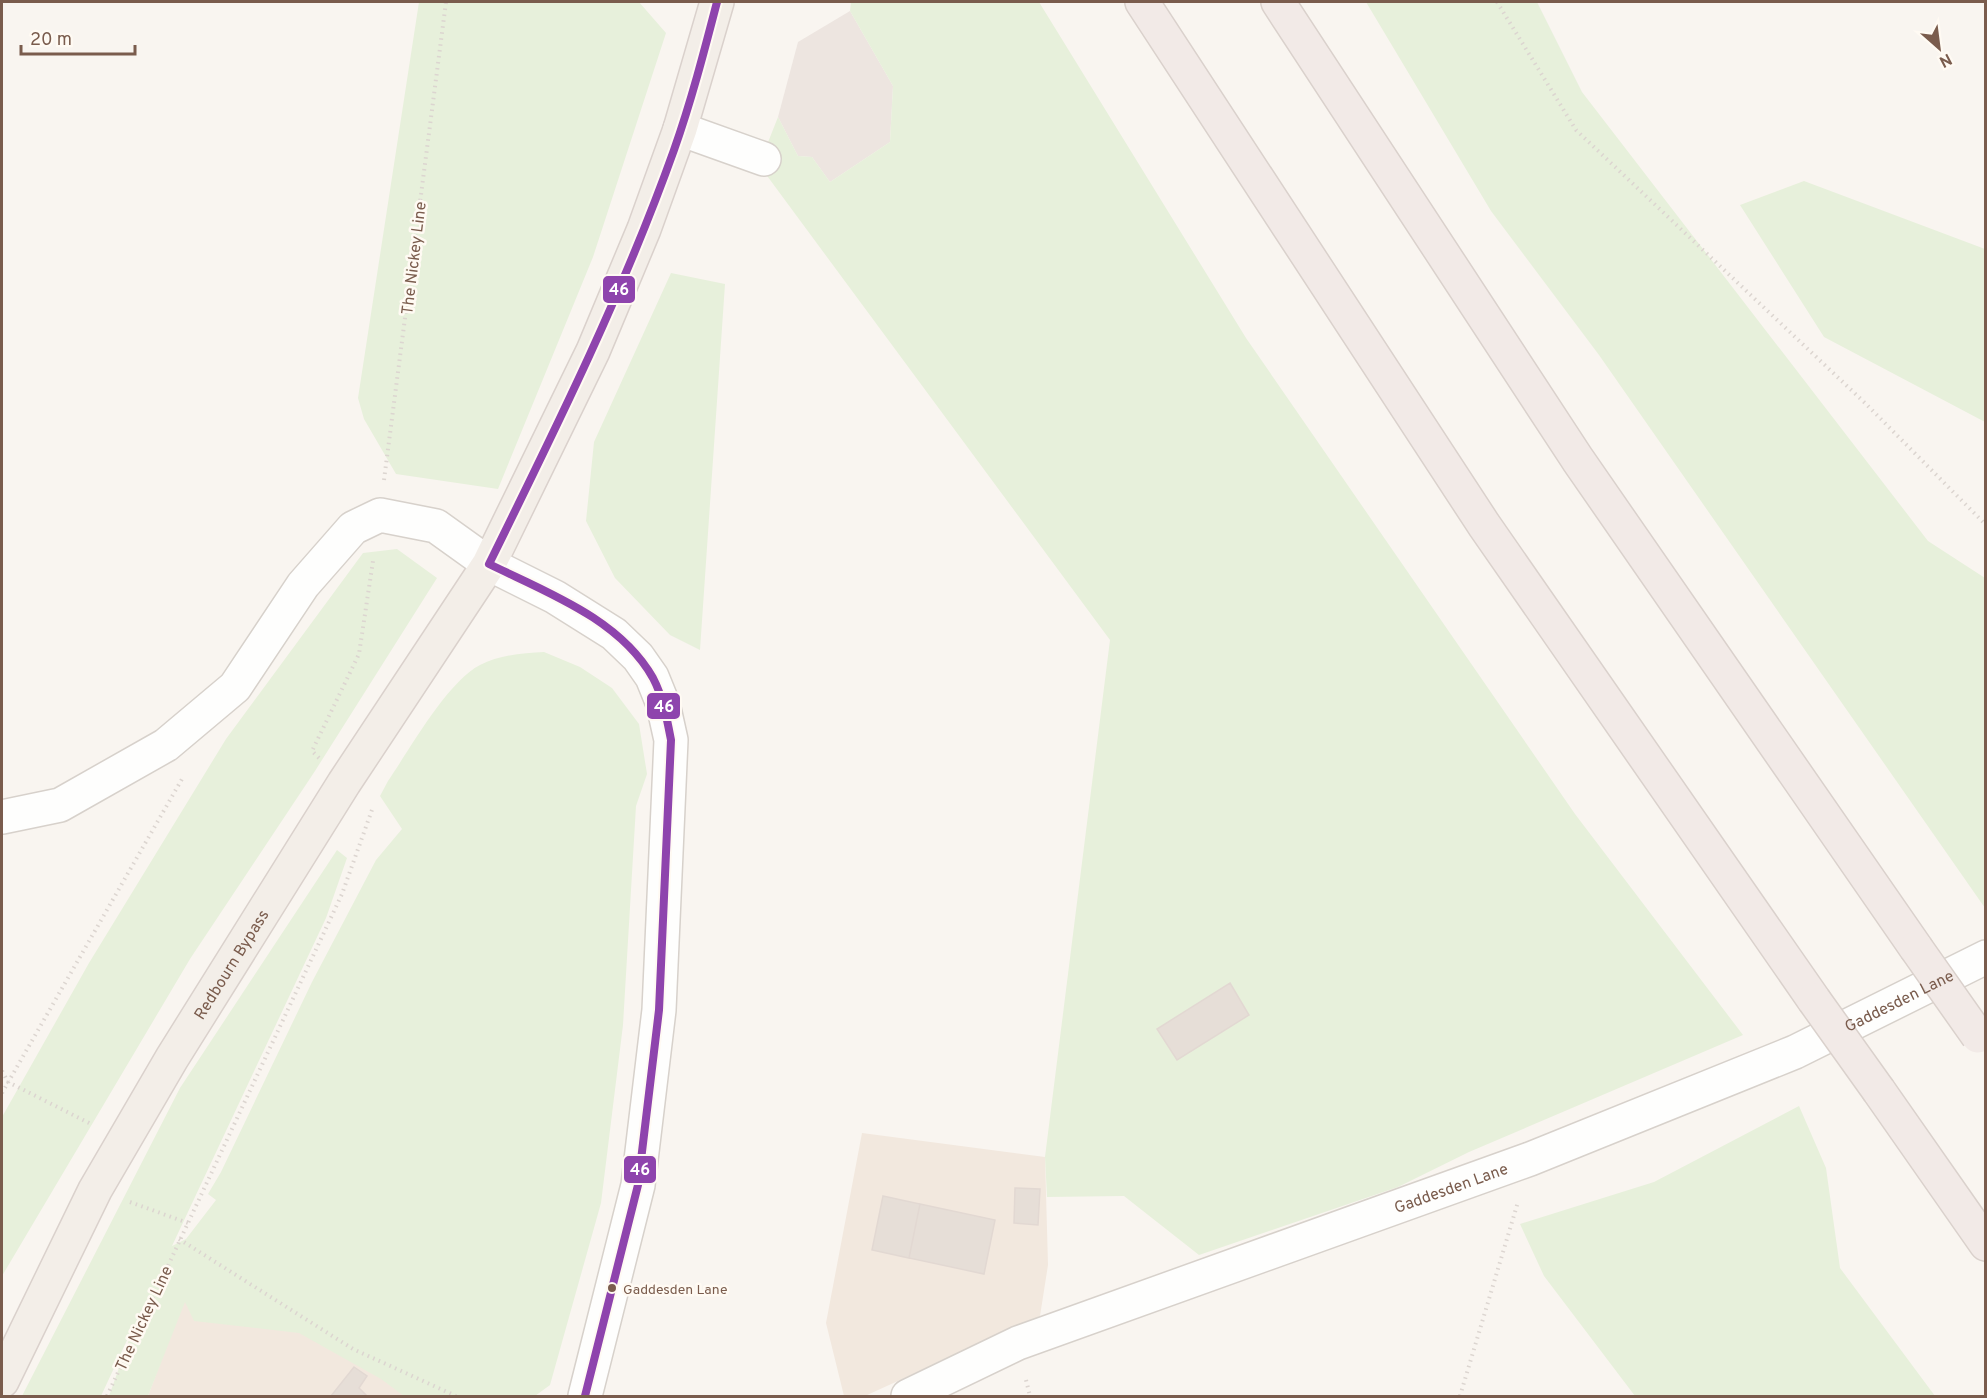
<svg xmlns="http://www.w3.org/2000/svg" width="1987" height="1398" font-family="Overpass,sans-serif">
<style>
.residential{fill:#f2e8de}
.industrial{fill:#ede5e0}
.green{fill:#e7f0db}
.building{fill:#e6ded7;stroke:#e2d8d2;stroke-width:1.5}
.lines{fill:none;stroke-linecap:round;stroke-linejoin:round}
.minor-casing{stroke:#d7d1cb;stroke-width:36}
.major-casing{stroke:#dad1cc;stroke-width:36}
.highway-casing{stroke:#dad1cc;stroke-width:36}
.path{stroke:#dcd5d0;stroke-width:4;stroke-dasharray:1.5 4.5;stroke-linecap:butt}
.minor{stroke:#fefefd;stroke-width:33}
.major{stroke:#f3eee8;stroke-width:33}
.highway{stroke:#f2eae7;stroke-width:33}
.highway-bridge-casing{stroke:#dad1cc;stroke-width:36;stroke-linecap:butt}
.highway-bridge{stroke:#f2eae7;stroke-width:33}
.bus-1-casing{stroke:#fffaf3;stroke-width:12}
.bus-1{stroke:#8e44ad;stroke-width:8}
.bus-dot{fill:#7a5c4d;stroke:#fffaf3;stroke-width:2}
.labels{text-anchor:middle;stroke-width:5;stroke-linejoin:round;paint-order:stroke}
.bus-label{font-size:14px;fill:#7a5c4d;stroke:#fffaf3;text-anchor:start}
.street-label{font-size:16px;fill:#7a5c4d;stroke:#fffaf3}
.line-badge{stroke:#fffaf3;stroke-width:2}
.badge-label{font-size:16px;text-anchor:middle;font-weight:bold;fill:#fff}
</style>
<rect width="100%" height="100%" fill="#f9f5f0"/>
<path class="residential" d="M 862,1133 L 1045,1157 L 1048,1265 L 1040,1316 L 865,1396 L 844,1396 L 826,1323 Z
M 213,1223 L 430,1396 L 148,1396 Z"/>
<path class="industrial" d="M 850,11 L 893,86 L 890,142 L 830,182 L 812,157 L 798,156 L 778,117 L 798,42 Z"/>
<path class="green" d="M 419,2 L 639,2 L 666,33 L 593,257 L 498,489 L 396,474 L 364,419 L 358,398 Z
M 851,2 L 1039,2 L 1246,338 L 1575,814 L 1743,1035 L 1469,1152 L 1398,1187 L 1199,1255 L 1124,1196 L 1047,1197 L 1045,1157 L 1110,640 L 759,165 L 778,117 L 798,156 L 812,157 L 830,182 L 890,142 L 893,86 L 850,11 Z
M 1366,2 L 1537,2 L 1582,92 L 1928,541 L 1985,578 L 1985,908 L 1599,355 L 1491,211 Z
M 1804,181 L 1985,249 L 1985,422 L 1824,337 L 1740,205 Z
M 671,273 L 725,284 L 700,650 L 670,635 L 615,578 L 586,521 L 594,442 Z
M 397,549 L 437,578 L 315,771 L 190,959 L 2,1276 L 2,1117 L 89,963 L 226,739 L 363,553 Z
M 544,652 L 580,667 L 612,688 L 639,724 L 647,774 L 636,806 L 623,1025 L 601,1203 L 550,1385 L 535,1396 L 404,1396 L 381,1379 L 299,1333 L 194,1321 L 185,1302 L 148,1396 L 109,1396 L 135,1323 L 101,1396 L 22,1396 L 180,1088 L 337,850 L 347,858 L 326,918 L 172,1246 L 186,1239 L 216,1200 L 208,1194 L 221,1172 L 312,982 L 376,860 L 402,829 L 380,796 L 388,781 C 410,749 447,682 480,665 C 499,655 523,653 544,652 Z
M 1799,1106 L 1826,1168 L 1840,1268 L 1935,1396 L 1635,1396 L 1544,1276 L 1520,1224 L 1654,1182 Z"/>
<path class="building" d="M 1230,983 L 1249,1015 L 1177,1060 L 1157,1029 Z
M 1015,1188 L 1040,1189 L 1038,1225 L 1014,1223 Z
M 883,1196 L 920,1204 L 909,1258 L 872,1250 Z
M 920,1204 L 995,1220 L 984,1274 L 909,1258 Z
M 354,1367 L 367,1376 L 359,1388 L 367,1396 L 331,1396 Z"/>
<g class="lines">
<defs>
<g id="minor">
<path d="M 680,129 L 764,159"/>
<path d="M 2,817 L 60,805 L 166,745 L 235,687 L 303,585 L 353,528 L 380,515 L 436,526 L 489,564 L 555,597 L 614,634 L 638,657 L 652,677 L 663,704 L 671,740 L 659,1010 L 638,1185 L 585,1396"/>
<path id="s1" d="M 908,1396 L 1018,1343 L 1530,1159 L 1795,1052 L 1986,957"/>
</g>
<g id="major">
<path id="s2" d="M 2,1381 L 95,1190 L 172,1058 L 344,783 L 489,564 L 593,351 L 644,229 L 680,129 L 717,2"/>
</g>
<path id="highway" d="M 1142,2 L 1484,525 L 1814,1000
M 1278,2 L 1578,460 L 1916,948
M 1879,1091 L 1986,1244"/>
</defs>
<use href="#minor" class="minor-casing"/>
<use href="#major" class="major-casing"/>
<use href="#highway" class="highway-casing"/>
<path class="path" d="M 1497,2 L 1576,130 L 1865,403 L 1986,525
M 384,480 L 446,2
M 319,758 L 312,751 L 359,654 L 373,561
M 2,1071 L 8,1082 L 91,1124
M 2,1093 L 182,779
M 130,1202 L 188,1223
M 179,1239 L 353,1349 L 456,1396
M 1026,1380 L 1030,1396
M 107,1396 L 342,894 L 373,807
M 1460,1396 L 1518,1202"/>
<use href="#minor" class="minor"/>
<use href="#major" class="major"/>
<use href="#highway" class="highway"/>
<defs>
<path id="highway-bridge" d="M 1916,948 L 1978,1036
M 1814,1000 L 1879,1091"/>
</defs>
<use href="#highway-bridge" class="highway-bridge-casing"/>
<use href="#highway-bridge" class="highway-bridge"/>
<defs>
<path id="bus-1" d="M 489,564 C 546,592 620,619 653,678 C 663,697 667,719 671,740 L 659,1010 L 638,1185 L 585,1396
M 489,564 C 556,428 623,293 674,150 C 691,102 704,52 717,2"/>
</defs>
<use href="#bus-1" class="bus-1-casing"/>
<use href="#bus-1" class="bus-1"/>
</g>
<circle class="bus-dot" cx="612" cy="1288" r="5"/>
<g class="labels">
<g class="bus-label">
<text x="623" y="1294">Gaddesden Lane</text>
</g>
<g class="street-label">
<text transform="translate(413 258) rotate(-83)" y="6">The Nickey Line</text>
<text dy="6" stroke="none"><textPath href="#s2" startOffset="476">Redbourn Bypass</textPath></text>
<text dy="6" stroke="none"><textPath href="#s1" startOffset="1068">Gaddesden Lane</textPath></text>
<text dy="6" stroke="none"><textPath href="#s1" startOffset="582">Gaddesden Lane</textPath></text>
<text transform="translate(143 1318) rotate(-65)" y="6">The Nickey Line</text>
</g>
</g>
<g class="line-badge">
<rect x="602" y="275" width="34" height="29" rx="6" fill="#8e44ad"/>
<rect x="646" y="692" width="35" height="28" rx="6" fill="#8e44ad"/>
<rect x="623" y="1155" width="34" height="29" rx="6" fill="#8e44ad"/>
</g>
<g class="badge-label">
<text x="619" y="295">46</text>
<text x="664" y="712">46</text>
<text x="640" y="1175">46</text>
</g>
<rect width="1987" height="1398" fill="none" stroke="#7a5c4d" stroke-width="6"/>
<g transform="translate(1939 48) rotate(152)" stroke="#fffaf3" stroke-width="4.5" paint-order="stroke">
<path d="M0-4.5L10 22L0 15L-10 22Z" fill="#7a5c4d"/>
<text y="-9" font-size="16" font-weight="bold" text-anchor="middle" fill="#7a5c4d">N</text>
</g>
<path d="M21 45v9h114v-9" fill="none" stroke="#7a5c4d" stroke-width="3"/>
<text x="30" y="45" font-size="18" fill="#7a5c4d" stroke="#fffaf3" stroke-width="4.5" paint-order="stroke">20 m</text>
</svg>
